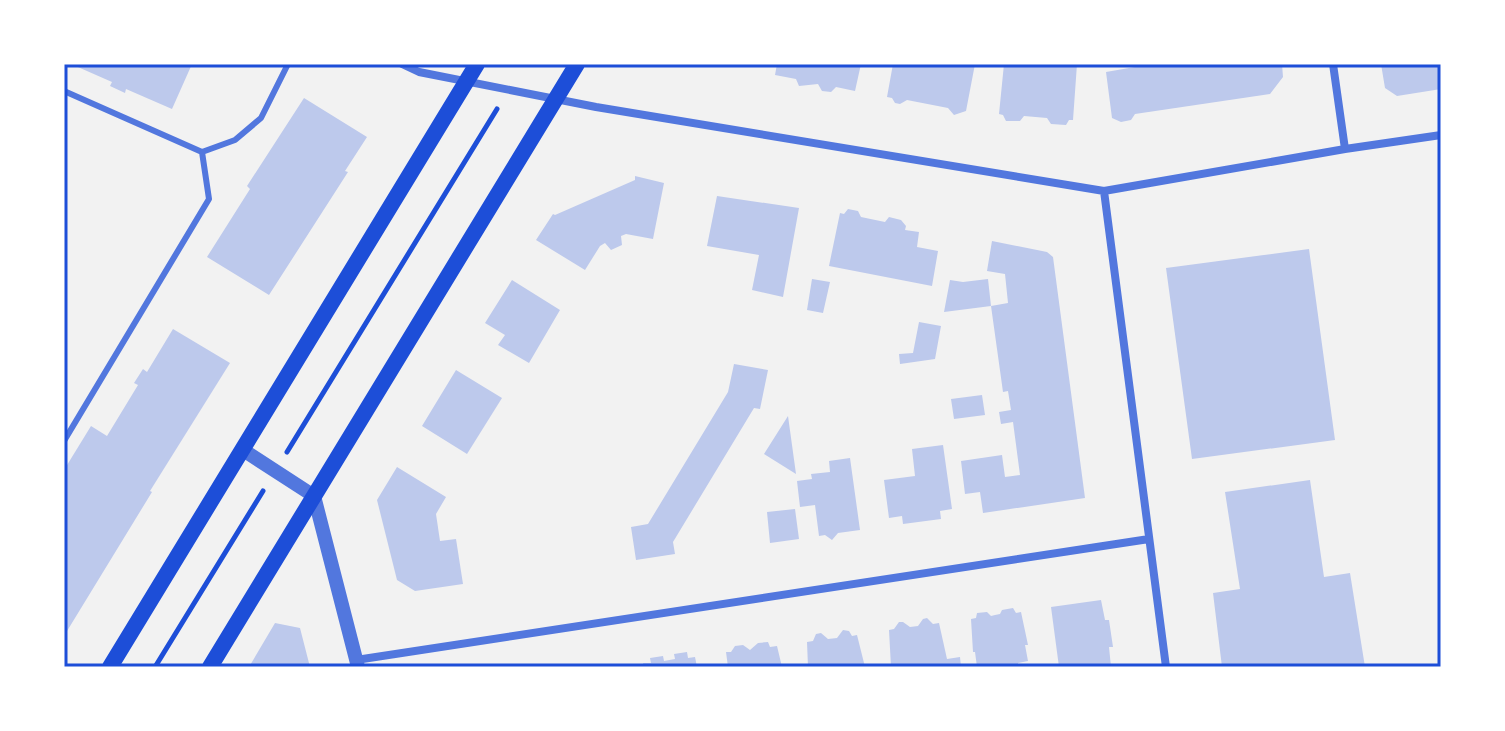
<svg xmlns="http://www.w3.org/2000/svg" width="1505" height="731" font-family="'Zilla Slab',serif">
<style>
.building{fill:#bdc9ec}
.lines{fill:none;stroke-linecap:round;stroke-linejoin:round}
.path{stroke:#1d4ed8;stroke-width:5}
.service{stroke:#5277de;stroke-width:6}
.minor{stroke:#5277de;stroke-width:8}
.tertiary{stroke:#5277de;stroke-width:14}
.secondary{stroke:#1d4ed8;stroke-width:16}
.neatline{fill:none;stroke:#1d4ed8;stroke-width:3}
</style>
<rect width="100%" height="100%" fill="#f2f2f2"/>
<path class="building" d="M 71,64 L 192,64 L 172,109 L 126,89 L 125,93 L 110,86 L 112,82 Z
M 777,64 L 861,64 L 855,91 L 836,87 L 831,92 L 822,91 L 818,84 L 799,86 L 796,79 L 775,75 Z
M 893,64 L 975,64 L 966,111 L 954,115 L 948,108 L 907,100 L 900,104 L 895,103 L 892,98 L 887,97 Z
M 1004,64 L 1077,64 L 1073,120 L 1069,120 L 1066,125 L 1051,124 L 1047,118 L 1024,116 L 1020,121 L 1006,121 L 1003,115 L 999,114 Z
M 1152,64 L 1282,64 L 1283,77 L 1270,94 L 1135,114 L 1131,120 L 1121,122 L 1112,118 L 1106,72 Z
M 1381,64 L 1441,64 L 1441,89 L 1397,96 L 1385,88 Z
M 304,98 L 367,137 L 345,171 L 348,172 L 269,295 L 207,257 L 250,189 L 247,186 Z
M 635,176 L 664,183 L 653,239 L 626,234 L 621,236 L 622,245 L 611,250 L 605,243 L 600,246 L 585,270 L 536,240 L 553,214 L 555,215 L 635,180 Z
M 717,196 L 799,208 L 783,297 L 752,290 L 759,255 L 707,246 Z
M 848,209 L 858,211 L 861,217 L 885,222 L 889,217 L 901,220 L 906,226 L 905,230 L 919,232 L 917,247 L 938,251 L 932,286 L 829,266 L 840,213 L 844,214 Z
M 992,241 L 1047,252 L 1053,257 L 1085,498 L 983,513 L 980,492 L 965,494 L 961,461 L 1002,455 L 1005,477 L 1020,475 L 1013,422 L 1001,424 L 999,412 L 1011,410 L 1008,391 L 1003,392 L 991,306 L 944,312 L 950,280 L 963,282 L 988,279 L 991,306 L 1008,303 L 1005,274 L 987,271 Z
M 1309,249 L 1335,440 L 1192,459 L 1166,268 Z
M 812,279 L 830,282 L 823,313 L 807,310 Z
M 512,280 L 560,310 L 529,363 L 498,345 L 505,335 L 485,323 Z
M 919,322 L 941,326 L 935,359 L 900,364 L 899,354 L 913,353 Z
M 173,329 L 230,363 L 150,491 L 152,492 L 64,636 L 64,470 L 91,426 L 107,436 L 138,385 L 134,383 L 143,369 L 147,372 Z
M 734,364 L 768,370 L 760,409 L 754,408 L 673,542 L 675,554 L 636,560 L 631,527 L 648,524 L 728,392 Z
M 456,370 L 502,398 L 467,454 L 422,426 Z
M 982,395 L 985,415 L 954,419 L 951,399 Z
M 788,416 L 796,474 L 764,454 Z
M 943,445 L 952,509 L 940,511 L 941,519 L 903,524 L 902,516 L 889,518 L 884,480 L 915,476 L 912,449 Z
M 850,458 L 860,530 L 838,533 L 832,540 L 825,535 L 819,536 L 815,505 L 800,507 L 797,481 L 812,479 L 811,474 L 830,472 L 829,461 Z
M 397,467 L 446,497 L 436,514 L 440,541 L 456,539 L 463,584 L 415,591 L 397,580 L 377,500 Z
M 1310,480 L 1324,577 L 1350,573 L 1365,667 L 1222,667 L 1213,593 L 1240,589 L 1225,492 Z
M 795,509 L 799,539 L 770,543 L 767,512 Z
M 1101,600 L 1105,620 L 1109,620 L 1113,647 L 1109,647 L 1111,667 L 1059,667 L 1051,607 Z
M 1013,608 L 1016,613 L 1021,612 L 1028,645 L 1025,645 L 1028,661 L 1018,663 L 1018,667 L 977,667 L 975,652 L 973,652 L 971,619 L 976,618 L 977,613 L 987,612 L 991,616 L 995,615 L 1000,614 L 1002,610 Z
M 927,618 L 933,624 L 939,623 L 947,659 L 960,657 L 961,667 L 891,667 L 889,630 L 894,629 L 899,622 L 903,622 L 910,627 L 918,626 L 923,619 Z
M 275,623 L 300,628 L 310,667 L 249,667 Z
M 843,630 L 849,631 L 852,636 L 857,635 L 865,667 L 808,667 L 807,642 L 813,641 L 816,634 L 821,633 L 828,639 L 837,638 Z
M 768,642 L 770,647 L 777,646 L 782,667 L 728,667 L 726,652 L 731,652 L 735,646 L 743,645 L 750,650 L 758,643 Z
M 687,652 L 688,658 L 695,657 L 697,667 L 644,667 L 643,663 L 651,663 L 650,658 L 663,656 L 664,661 L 675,659 L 674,654 Z"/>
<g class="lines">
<path class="path" d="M 287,452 L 497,109
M 155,667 L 263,491"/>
<path class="service" d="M 64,91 L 202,152 L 235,140 L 261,118 L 288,64
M 64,441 L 209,199 L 202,152"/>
<path class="minor" d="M 402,64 L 419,72 L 596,107 L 1104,191 L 1345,149 L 1441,135
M 1333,64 L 1345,149
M 1104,191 L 1166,667
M 356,660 L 1149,539"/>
<path class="tertiary" d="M 243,450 L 314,496 L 358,667"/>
<path class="secondary" d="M 110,667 L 477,64
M 210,667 L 577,64"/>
</g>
<rect width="1505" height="731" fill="none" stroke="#ffffff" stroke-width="132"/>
<rect x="66" y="66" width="1373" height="599" class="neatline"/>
</svg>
